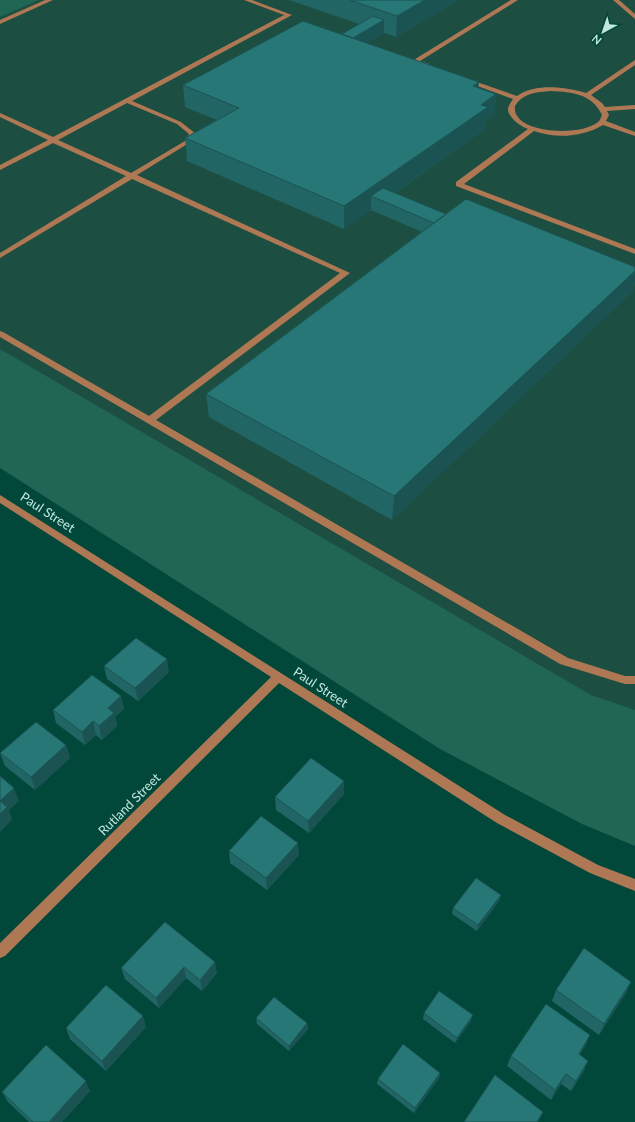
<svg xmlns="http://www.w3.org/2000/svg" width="635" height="1122" font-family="Lato,sans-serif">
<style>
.built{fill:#1d4e42}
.green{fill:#216555}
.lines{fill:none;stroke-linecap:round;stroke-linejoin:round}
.minor{fill:#ae7855;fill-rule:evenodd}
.wall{fill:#216665}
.shaded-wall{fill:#1b5353}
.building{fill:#267776;stroke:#1b5353}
.labels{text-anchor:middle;stroke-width:3.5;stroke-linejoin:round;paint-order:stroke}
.street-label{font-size:13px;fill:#c2e7dc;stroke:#01483a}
</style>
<rect width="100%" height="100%" fill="#01483a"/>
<path class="built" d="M 0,0 L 635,0 L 635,830 L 0,440 Z"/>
<path class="green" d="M 0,0 L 39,0 L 0,17 Z
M 0,349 L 591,695 L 635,710 L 635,846 L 582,824 L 440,749 L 0,468 Z"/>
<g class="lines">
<path class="minor" d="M 45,0 L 53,0 L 0,24 L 0,20 Z
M 244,0 L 252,0 L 292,15 L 132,101 L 181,122 L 196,134 L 189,143 L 137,175 L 350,273 L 156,420 L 568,658 L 625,676 L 635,676 L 635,684 L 625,684 L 560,664 L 0,337 L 0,331 L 3,332 L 149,416 L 340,273 L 132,179 L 0,258 L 0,253 L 126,176 L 53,143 L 0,170 L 0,165 L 48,140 L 0,117 L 0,113 L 53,137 L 284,15 ZM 127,103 L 177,124 L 189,134 L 185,141 L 131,173 L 58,140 Z
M 511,0 L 518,0 L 420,61 L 429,64 L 429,66 L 425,66 L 412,61 Z
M 613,0 L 619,0 L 635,14 L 635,19 Z
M 635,60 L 635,65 L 591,95 L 602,103 L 605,107 L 635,105 L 635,109 L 607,111 L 609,115 L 606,121 L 635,132 L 635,136 L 603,125 C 583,137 556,139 534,131 L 464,184 L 635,249 L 635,254 L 456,186 L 456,182 L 528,129 C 521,127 507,117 508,108 C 509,105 511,102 513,99 L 464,81 L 464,79 L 468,79 L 517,96 C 536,83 565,87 586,93 ZM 551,91 C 573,92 592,94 602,115 C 601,117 600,121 598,122 C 581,137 511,134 515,106 C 523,93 537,92 551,91 Z
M 0,495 L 505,815 L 598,865 L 635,879 L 635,891 L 590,873 L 497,823 L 279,683 L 5,956 L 0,958 L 0,943 L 271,677 L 0,503 Z"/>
</g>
<path class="wall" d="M 289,0 L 459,0 L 396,37 L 384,33 L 366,43 L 478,88 L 496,94 L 494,116 L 486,121 L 485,129 L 395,193 L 446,214 L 635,267 L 635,281 L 633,291 L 392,520 L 209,417 L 206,394 L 422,232 L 371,210 L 344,229 L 187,161 L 185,138 L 217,120 L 185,107 L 183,85 L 342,34 L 359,24 Z
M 104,666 L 169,672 L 138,701 L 107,679 Z
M 121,696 L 124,709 L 115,717 L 117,726 L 102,740 L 96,735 L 85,745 L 56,723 L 53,710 Z
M 66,745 L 70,758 L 35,790 L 5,766 L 0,753 Z
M 344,781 L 344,794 L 309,833 L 276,810 L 275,797 Z
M 229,851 L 299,855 L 267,890 L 230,863 Z
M 501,895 L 499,901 L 477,931 L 452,914 L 453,908 Z
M 165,922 L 217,973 L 202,991 L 186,978 L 159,1008 L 125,979 L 121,968 Z
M 631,982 L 626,993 L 599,1035 L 552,1001 L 556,990 Z
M 424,1013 L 471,1021 L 455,1043 L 423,1019 Z
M 256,1018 L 307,1023 L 308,1029 L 289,1051 L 257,1024 Z
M 146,1027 L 106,1071 L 70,1039 L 66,1028 Z
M 590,1035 L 585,1046 L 580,1054 L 584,1071 L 571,1091 L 561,1084 L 551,1100 L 507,1066 L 511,1056 Z
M 440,1073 L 439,1078 L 414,1113 L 377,1084 L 378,1079 Z
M 90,1091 L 62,1122 L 29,1122 L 8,1102 L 2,1092 Z"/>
<path class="shaded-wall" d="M 425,0 L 459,0 L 396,37 L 397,16 Z
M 384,20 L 384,33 L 343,56 L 343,44 Z
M 479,82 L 476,104 L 473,86 Z
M 496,94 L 494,116 L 486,121 L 485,129 L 383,201 L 371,196 L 371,210 L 344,229 L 344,206 L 481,105 Z
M 635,271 L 635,281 L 633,291 L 392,520 L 394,496 Z
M 167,659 L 169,672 L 138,701 L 135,688 Z
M 121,696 L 124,709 L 115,717 L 117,726 L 102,740 L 99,726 L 108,708 Z
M 93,721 L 96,735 L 85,745 L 82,732 Z
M 66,745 L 70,758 L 35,790 L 31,777 Z
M 344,781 L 344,794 L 309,833 L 308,821 Z
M 14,788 L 19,801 L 9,810 L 12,820 L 0,832 L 0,801 Z
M 298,843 L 299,855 L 267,890 L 266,878 Z
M 501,895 L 499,901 L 477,931 L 478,925 Z
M 215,962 L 217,973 L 202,991 L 200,980 Z
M 184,967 L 186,978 L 159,1008 L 156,998 Z
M 631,982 L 626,993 L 599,1035 L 604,1024 Z
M 473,1015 L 471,1021 L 455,1043 L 457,1038 Z
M 143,1016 L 146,1027 L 106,1071 L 102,1061 Z
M 307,1023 L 308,1029 L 289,1051 L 289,1046 Z
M 590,1035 L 585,1046 L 574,1064 L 579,1054 Z
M 588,1061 L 584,1071 L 571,1091 L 576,1081 Z
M 440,1073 L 439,1078 L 414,1113 L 415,1108 Z
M 566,1074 L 561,1084 L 551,1100 L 555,1090 Z
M 86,1081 L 90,1091 L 62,1122 L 49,1122 Z
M 543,1112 L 538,1122 L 537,1122 Z"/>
<path class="building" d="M 350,0 L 425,0 L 397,16 Z
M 373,16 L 384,20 L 353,38 L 342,34 Z
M 303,21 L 479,82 L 473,86 L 496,94 L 481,105 L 488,107 L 344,206 L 185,138 L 239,108 L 183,85 Z
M 383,188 L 446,214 L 434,223 L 371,196 Z
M 466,199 L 635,267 L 635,271 L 394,496 L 206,394 Z
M 136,638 L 167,659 L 135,688 L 104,666 Z
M 92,675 L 121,696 L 108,708 L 114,713 L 99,726 L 93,721 L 82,732 L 53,710 Z
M 36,722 L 66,745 L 31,777 L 0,753 Z
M 311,758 L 344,781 L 308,821 L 275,797 Z
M 0,776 L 14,788 L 0,801 L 7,807 L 0,814 Z
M 261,816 L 298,843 L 266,878 L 229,851 Z
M 476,878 L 501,895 L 478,925 L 453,908 Z
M 165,922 L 215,962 L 200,980 L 184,967 L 156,998 L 121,968 Z
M 584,948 L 631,982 L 604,1024 L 556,990 Z
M 106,985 L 143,1016 L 102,1061 L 66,1028 Z
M 439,991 L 473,1015 L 457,1038 L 424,1013 Z
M 274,997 L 307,1023 L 289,1046 L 256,1018 Z
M 546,1004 L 590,1035 L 579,1054 L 588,1061 L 576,1081 L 566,1074 L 555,1090 L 511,1056 Z
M 403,1044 L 440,1073 L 415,1108 L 378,1079 Z
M 46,1045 L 86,1081 L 49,1122 L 33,1122 L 2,1092 Z
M 495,1075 L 543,1112 L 537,1122 L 464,1122 Z"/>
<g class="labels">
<g class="street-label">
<text transform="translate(48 512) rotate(33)" y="5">Paul Street</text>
<text transform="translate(321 687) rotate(33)" y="5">Paul Street</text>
<text transform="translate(129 804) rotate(-45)" y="5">Rutland Street</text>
</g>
</g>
<g transform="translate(603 32) rotate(220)" stroke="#01483a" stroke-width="3" paint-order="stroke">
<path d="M0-3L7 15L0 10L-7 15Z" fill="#c2e7dc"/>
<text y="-6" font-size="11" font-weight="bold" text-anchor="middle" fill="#c2e7dc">N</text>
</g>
</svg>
